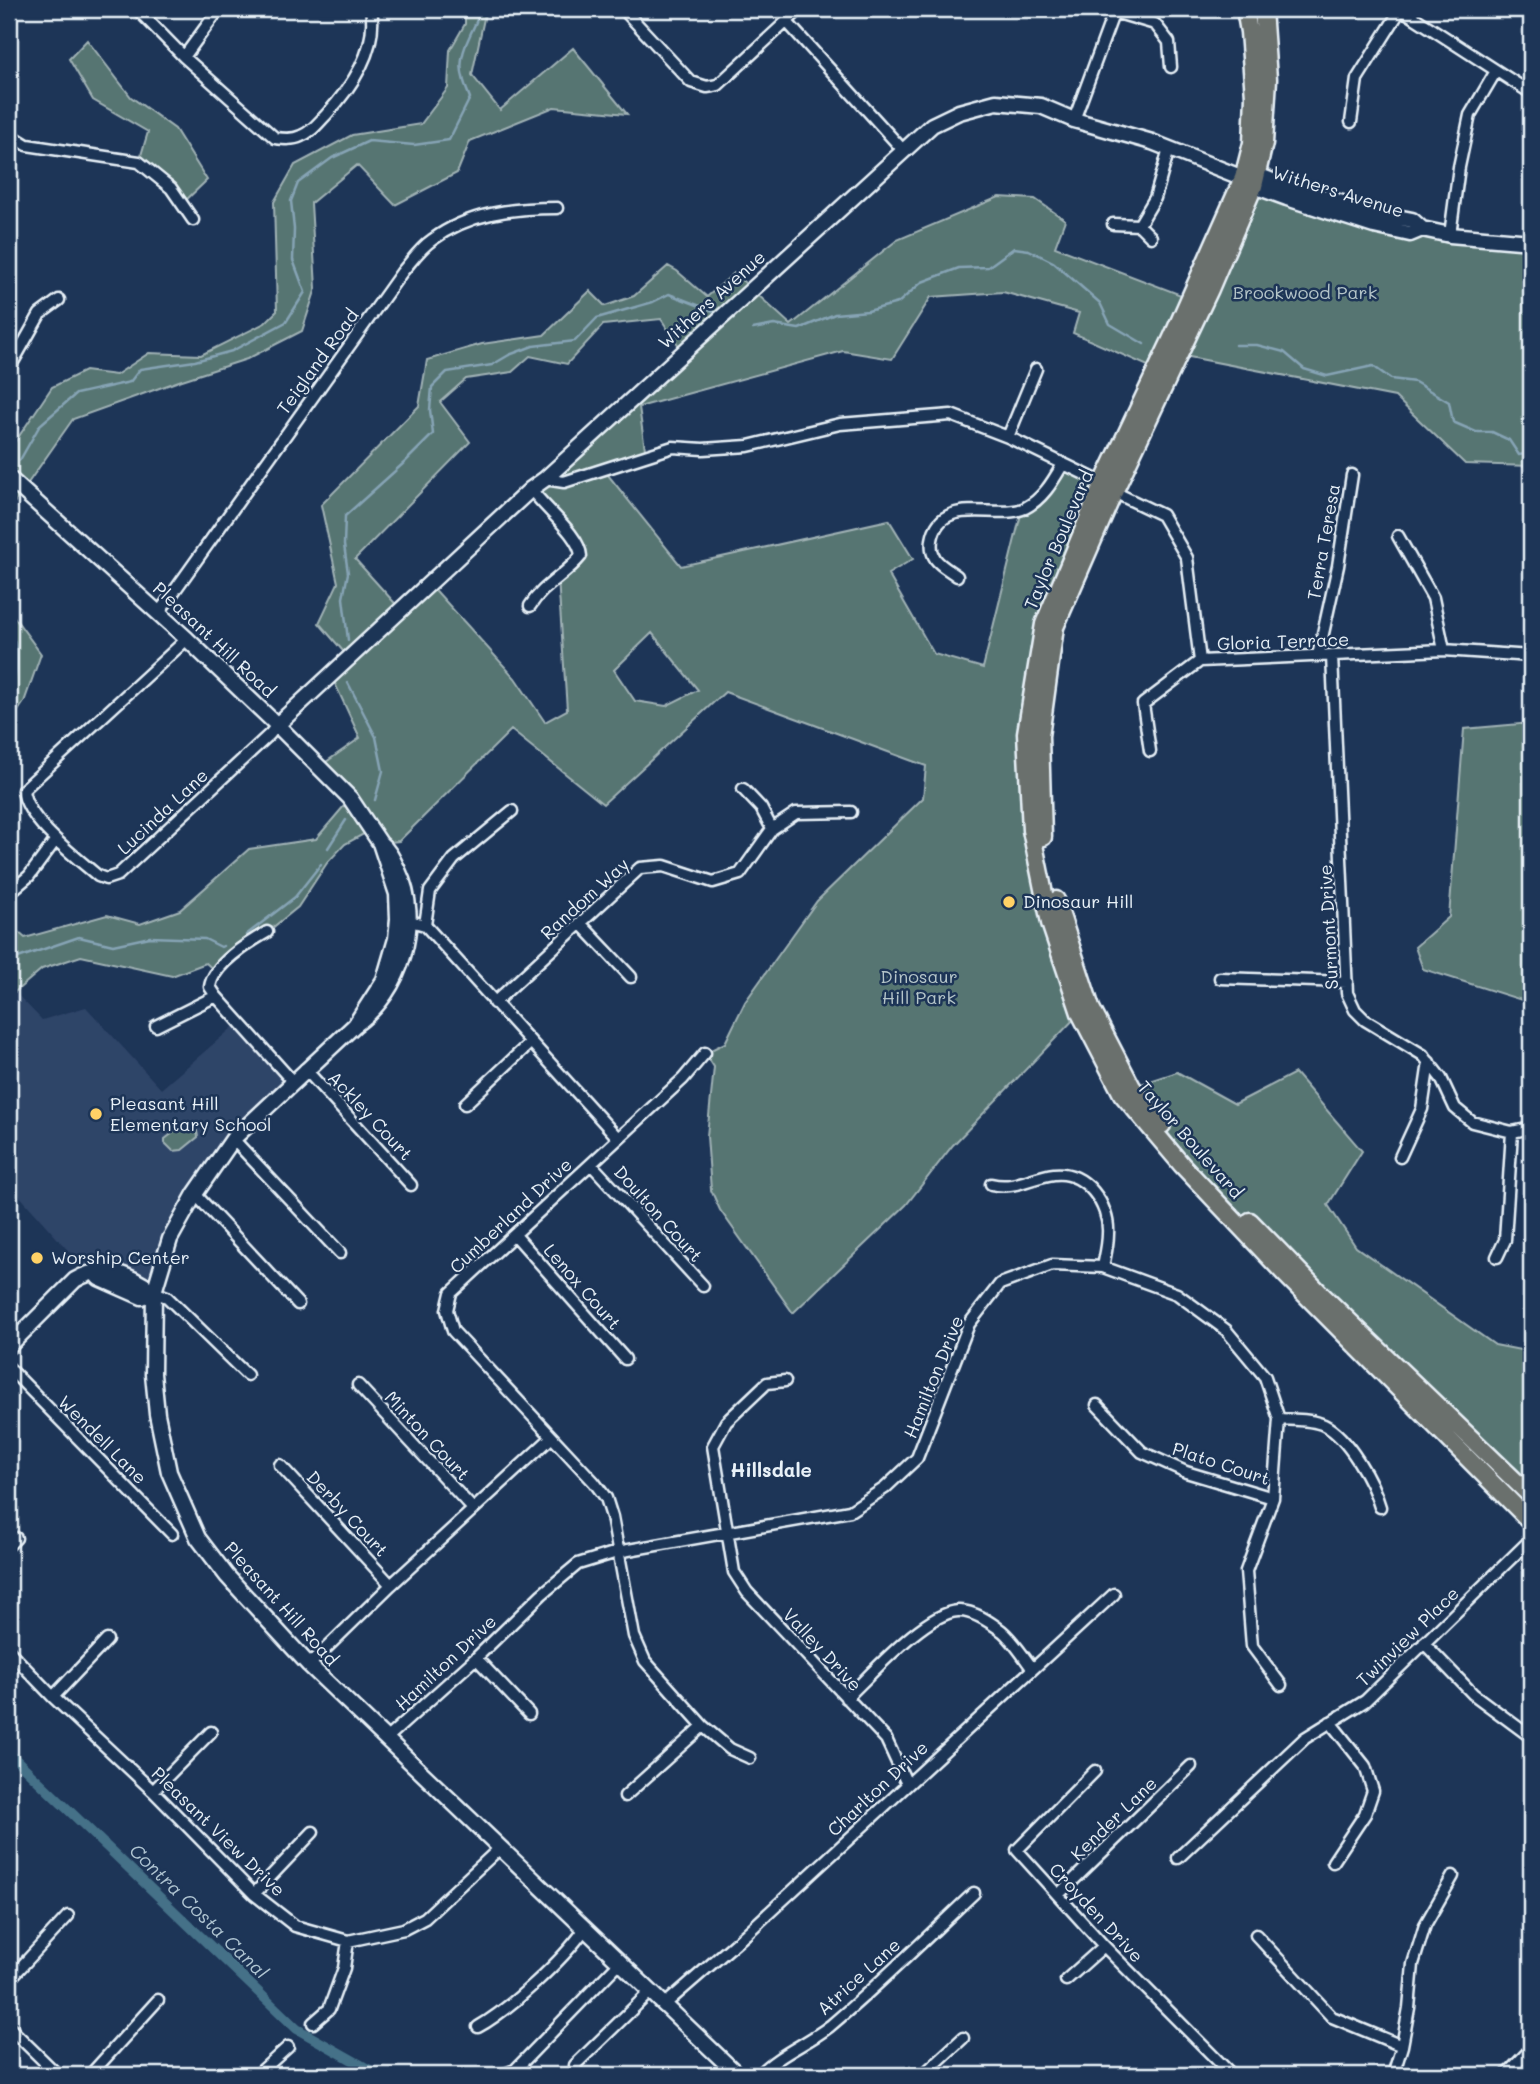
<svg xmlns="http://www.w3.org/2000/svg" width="1540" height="2084" font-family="Mali,sans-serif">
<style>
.built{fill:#2f4468}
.green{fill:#577472;stroke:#a0b2b5;stroke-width:2;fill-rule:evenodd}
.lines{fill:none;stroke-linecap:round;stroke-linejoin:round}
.stream{stroke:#86a4b5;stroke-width:2.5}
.canal{stroke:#457188;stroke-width:10}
.street-casing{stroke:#e8f1f8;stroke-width:15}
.secondary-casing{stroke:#e8f1f8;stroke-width:19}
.primary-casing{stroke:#e8f1f8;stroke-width:21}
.street{stroke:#1d3557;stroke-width:10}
.secondary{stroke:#1d3557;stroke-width:14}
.primary{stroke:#6b706d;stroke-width:16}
.poi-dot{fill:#ffd166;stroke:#1d3557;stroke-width:2.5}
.labels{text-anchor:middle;stroke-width:5;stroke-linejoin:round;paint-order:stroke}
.street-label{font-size:18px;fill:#e8f1f8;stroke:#1d3557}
.park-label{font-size:18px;fill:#b5c5c9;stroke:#1d3557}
.poi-label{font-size:18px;fill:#e8f1f8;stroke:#1d3557;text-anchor:start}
.neighbourhood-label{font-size:19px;font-weight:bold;fill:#e8f1f8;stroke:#1d3557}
.water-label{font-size:19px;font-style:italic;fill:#afc4d1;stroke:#1d3557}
</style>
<rect width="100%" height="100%" fill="#1d3557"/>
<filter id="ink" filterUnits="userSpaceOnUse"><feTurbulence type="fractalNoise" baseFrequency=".0143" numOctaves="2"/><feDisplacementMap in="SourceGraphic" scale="14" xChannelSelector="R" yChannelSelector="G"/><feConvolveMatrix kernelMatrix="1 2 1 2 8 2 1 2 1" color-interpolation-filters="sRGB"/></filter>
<g filter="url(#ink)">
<path class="built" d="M 9,986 L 42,1020 L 86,1007 L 161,1089 L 239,1022 L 290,1083 L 195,1194 L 154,1292 L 88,1273 L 9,1184 Z"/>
<path class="green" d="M 465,9 L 486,9 L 472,75 L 500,110 L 573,48 L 627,114 L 554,107 L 470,141 L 457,173 L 395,205 L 357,165 L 311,203 L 316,288 L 302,331 L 247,359 L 179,381 L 73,419 L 9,510 L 9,451 L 52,387 L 85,371 L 116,375 L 149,353 L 201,355 L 265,323 L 277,311 L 274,202 L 295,165 L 352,135 L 421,124 L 448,88 L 450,50 L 465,24 Z
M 87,40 L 131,97 L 175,129 L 207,180 L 183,203 L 139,162 L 148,132 L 93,100 L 69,59 Z
M 1254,186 L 1374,226 L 1531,242 L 1531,466 L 1465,464 L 1395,397 L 1179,355 Z
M 999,197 L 1035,199 L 1065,220 L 1055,247 L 1189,298 L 1157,370 L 1073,333 L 1079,313 L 1003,292 L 931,297 L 892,359 L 843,351 L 639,407 L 646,456 L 604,470 L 681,566 L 889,520 L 913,559 L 888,574 L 934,654 L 983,668 L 1022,510 L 1035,502 L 1063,464 L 1103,483 L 1044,624 L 1031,830 L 1080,1013 L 953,1145 L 906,1205 L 793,1313 L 720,1210 L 711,1190 L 707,1136 L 714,1067 L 705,1053 L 725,1043 L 745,1002 L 817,901 L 923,798 L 926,766 L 725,692 L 603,804 L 511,730 L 399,841 L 380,843 L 371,830 L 345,844 L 327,863 L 298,907 L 217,973 L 206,963 L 172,976 L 81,956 L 42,969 L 15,992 L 9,986 L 9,924 L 25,938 L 107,915 L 140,924 L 180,910 L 249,849 L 316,839 L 350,799 L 319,767 L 360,738 L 331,675 L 349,658 L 319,623 L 338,583 L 321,505 L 419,406 L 427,360 L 482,344 L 544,335 L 590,291 L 605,306 L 634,296 L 668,266 L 677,271 L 707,297 L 734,273 L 791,325 L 897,240 ZM 661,319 L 683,352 L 531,489 L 580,548 L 573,566 L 558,578 L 567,710 L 545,722 L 515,678 L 429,583 L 401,610 L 355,559 L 470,442 L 440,402 L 466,379 L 512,372 L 530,356 L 567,364 L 603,325 ZM 652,633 L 698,690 L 666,706 L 635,701 L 614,670 Z
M 9,610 L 41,654 L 24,702 L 9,724 Z
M 1531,723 L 1531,1003 L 1423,969 L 1415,947 L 1449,917 L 1464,729 Z
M 1177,1072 L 1235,1104 L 1295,1073 L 1362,1151 L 1328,1205 L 1356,1247 L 1495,1345 L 1531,1352 L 1531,1496 L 1322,1295 L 1191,1162 L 1132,1087 Z
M 186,1123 L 193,1130 L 197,1131 L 198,1137 L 182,1150 L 173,1151 L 165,1143 L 165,1139 Z"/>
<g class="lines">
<path class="stream" d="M 753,329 L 774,325 L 799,329 L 835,314 L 868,311 L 898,303 L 922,282 L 959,268 L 988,267 L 1014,248 L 1029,250 L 1053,262 L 1100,303 L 1110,324 L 1144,344
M 1235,345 L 1257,345 L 1284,352 L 1304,369 L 1327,376 L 1373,366 L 1391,379 L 1415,382 L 1449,402 L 1453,422 L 1476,432 L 1492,432 L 1509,440 L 1519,455 L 1531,453
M 20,460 L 40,425 L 76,394 L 130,382 L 140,369 L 195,361 L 232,351 L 286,322 L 305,292 L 293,260 L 294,229 L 291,201 L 298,183 L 332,158 L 369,141 L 414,145 L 449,140 L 470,98 C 459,72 458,60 470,35 C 474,26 479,19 479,9
M 9,629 C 21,648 18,676 9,696
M 348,640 L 343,598 L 348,573 L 344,545 L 345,516 L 405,462 L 433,434 L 430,410 L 432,387 L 447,372 L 492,365 L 509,355 L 533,346 L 575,341 L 597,318 L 653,302 L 669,294 L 713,311
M 348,683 L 376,737 L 383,771 L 375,800
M 328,848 L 346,820
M 246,935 L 295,897 L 321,864
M 9,950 L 18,958 L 79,937 L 113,945 L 150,937 L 205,939 L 221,947 L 223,946"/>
<path class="canal" d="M 9,1753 L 297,2029 L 379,2075"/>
<defs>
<path id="street" d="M 137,9 L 184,57 L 275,138 C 284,139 293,140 301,136 C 312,132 318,123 326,115 C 352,87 378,48 371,9
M 623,9 L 691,82 L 707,87 L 718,85 L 800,9
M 1104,9 L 1155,24 L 1169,42 L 1171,67
M 1401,9 L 1531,93
M 787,22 L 903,150
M 184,57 L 219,9
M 1074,120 L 1115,9
M 1351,122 L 1357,79 L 1401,9
M 9,134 L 27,145 L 139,162 L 171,188 L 193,220
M 1113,224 L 1139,225 L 1151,237
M 1139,225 L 1155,198 L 1169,149
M 1450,235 L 1459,167 L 1470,115 L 1496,71
M 9,369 L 40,314 L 59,300
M 1008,437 L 1036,369
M 545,479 L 564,482 L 673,447 L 703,449 L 748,446 L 840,424 L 951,415 L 1008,437 L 1103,483
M 1114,492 L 1162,515 L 1187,558 L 1200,661
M 1398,536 L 1433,598 L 1444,650
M 957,576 C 942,565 929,561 932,540 C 940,493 997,521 1025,508 C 1043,499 1053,481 1063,464
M 530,606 C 543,585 566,575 581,556 C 580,535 543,507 531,489
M 158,614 L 402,272 C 411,262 420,248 432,240 C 468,213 513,208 557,208
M 187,639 L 23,790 C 26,820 76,857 98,876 L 106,879 L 118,875 L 270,734 L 277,725
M 1318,656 L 1338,566 L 1352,475
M 1332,656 L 1347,993 L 1355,1010 L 1365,1020 L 1423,1055 L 1441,1078 L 1455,1108 L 1472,1122 L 1512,1132 L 1531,1128
M 1200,661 L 1444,650 L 1531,656
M 1150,751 L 1143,704 L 1200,661
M 743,789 L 761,808 L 772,829
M 9,893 L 29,876 L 55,841
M 402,919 L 425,925 L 618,1138
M 580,923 L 631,977
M 425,925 L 430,891 L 454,859 L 512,811
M 1220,978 L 1347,982
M 216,996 L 293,1082
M 494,1003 L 640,868 L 664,866 L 713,882 L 740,874 L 772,829 L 796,813 L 851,812
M 156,1026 L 216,996 L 210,987 C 213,964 248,943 267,932
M 705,1053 L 683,1079 L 451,1293 L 447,1310 L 453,1331 L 594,1482 L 606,1498 L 612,1517 L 634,1636 L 645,1661 L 703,1726 L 730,1749 L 750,1758
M 305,1069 L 411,1185
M 465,1104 L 531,1042
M 233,1139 L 340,1253
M 1400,1157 L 1422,1109 L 1429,1062
M 591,1164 L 703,1286
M 991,1184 C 1015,1190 1030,1177 1054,1174 C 1085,1170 1110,1205 1108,1234 C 1108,1245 1105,1256 1103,1267
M 195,1194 L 298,1304
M 515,1235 L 625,1359
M 1497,1257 L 1505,1240 L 1512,1132
M 154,1292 L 167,1297 L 247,1375
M 9,1368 L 172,1534
M 785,1381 L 767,1383 L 726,1422 L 713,1446 L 734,1572 L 747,1592 L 886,1739 L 907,1784
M 358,1385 L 473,1509
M 1097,1405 L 1142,1452 L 1186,1472 L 1273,1498
M 1279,1419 C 1292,1420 1312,1419 1324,1425 C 1348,1437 1373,1482 1380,1507
M 280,1465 L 391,1585
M 9,1545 L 16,1538
M 1424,1643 L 1473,1694 L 1531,1737
M 9,1651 L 53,1697 L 153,1791 L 254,1894 L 295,1926 L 348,1941 L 404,1929 L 425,1918 L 501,1847
M 476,1658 L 529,1714
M 309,1665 L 391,1585 L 552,1437
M 53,1697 L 107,1640
M 846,1698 C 871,1675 925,1613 958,1611 C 973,1610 990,1622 1002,1631 C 1013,1640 1023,1656 1032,1668
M 1330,1722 L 1365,1766 L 1373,1791 L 1365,1814 L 1333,1862
M 387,1738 L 476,1658 L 542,1594 L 578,1564 L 617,1552 L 850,1511 L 885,1488 L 917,1458 L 969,1324 L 1000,1284 L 1052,1265 L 1103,1267 L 1177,1294 L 1226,1330 L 1265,1377 L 1279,1419 L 1273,1498 L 1246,1571 L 1252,1646 L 1281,1685
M 1095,1771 L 1017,1850 L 1104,1946 L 1232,2075
M 153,1791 L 211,1732
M 625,1796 L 703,1726
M 1178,1858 L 1305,1738 L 1365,1701 L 1528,1542
M 254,1894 L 313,1832
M 1058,1895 L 1191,1766
M 1256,1935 L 1332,2017 L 1402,2046
M 9,1980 L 68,1916
M 1066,1980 L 1104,1946
M 663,2006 L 746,1934 L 1114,1594
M 313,2023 L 329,2009 L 344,1968 L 348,1941
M 9,2027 L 58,2075
M 478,2027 C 510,2009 563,1960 584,1930
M 90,2075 L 158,2000
M 257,2075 L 288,2047
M 502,2075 L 515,2070 L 619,1963
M 577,2075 L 575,2065 L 650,1992
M 759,2075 C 779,2054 807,2044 830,2026 C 880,1984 926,1938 974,1893
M 923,2075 L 963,2038
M 1393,2075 L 1402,2046 L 1409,2008 L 1413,1964 L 1425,1925 L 1453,1876
M 1506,2075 L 1531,2049"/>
<path id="secondary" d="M 1422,229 L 1410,234 L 1374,226 L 1287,198 L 1254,186 L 1243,178 L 1257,175 L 1291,188 L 1377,213 L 1412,220 L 1422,229 L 1450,235 L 1531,242
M 9,478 L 187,639 L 277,725 L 350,798 L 380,843 L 397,894 L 398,919 L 396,939 L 384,980 L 355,1025 C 402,992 423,922 398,870 C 393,860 389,850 380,843
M 277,725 L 531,489 L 545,479 L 932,125 L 959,112 L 996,102 L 1041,106 L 1074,120 L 1152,142 L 1243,178
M 355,1025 L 233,1139 L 195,1194 L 170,1239 L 154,1292 L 153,1374 L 157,1414 L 169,1472 L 198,1538 L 227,1576 L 309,1665 L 738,2075
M 94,1272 L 99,1278 L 142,1297 L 154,1292
M 9,1346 L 75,1280 C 104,1263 129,1274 154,1292"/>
<path id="primary" d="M 1245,9 L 1249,32 L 1254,96 L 1252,143 L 1243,178 L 1172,338 L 1103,483 L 1044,624 L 1026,733 L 1031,830 L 1050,923 L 1080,1013 L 1122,1094 L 1182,1165 L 1284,1273 L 1531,1522
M 1043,837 L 1040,736 L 1055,627 L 1114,492 L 1210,289 L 1254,186 L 1264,143 L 1268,79 L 1263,9
M 1056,900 L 1091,1008 L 1132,1087 L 1162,1125
M 1250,1221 L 1322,1295 L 1531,1496"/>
</defs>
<use href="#street" class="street-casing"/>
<use href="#secondary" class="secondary-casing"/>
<use href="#primary" class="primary-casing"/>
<use href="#street" class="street"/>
<use href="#secondary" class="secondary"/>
<use href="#primary" class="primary"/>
</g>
</g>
<g class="poi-dot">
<circle cx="1009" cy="902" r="7"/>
<circle cx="96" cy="1114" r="7"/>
<circle cx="37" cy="1258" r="7"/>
</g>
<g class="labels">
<g class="street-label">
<text transform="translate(1338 192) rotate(17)" y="6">Withers Avenue</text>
<text transform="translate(712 300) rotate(-42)" y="6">Withers Avenue</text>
<text transform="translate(318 362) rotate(-54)" y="6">Teigland Road</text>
<text transform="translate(1059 540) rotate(-67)" y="6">Taylor Boulevard</text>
<text transform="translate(1324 542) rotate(-80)" y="6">Terra Teresa</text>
<text transform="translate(214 640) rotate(43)" y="6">Pleasant Hill Road</text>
<text transform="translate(1283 642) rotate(-2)" y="6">Gloria Terrace</text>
<text transform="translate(163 812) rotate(-43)" y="6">Lucinda Lane</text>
<text transform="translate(585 899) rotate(-42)" y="6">Random Way</text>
<text transform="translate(1329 927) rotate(-93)" y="6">Surmont Drive</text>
<text transform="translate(370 1116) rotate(47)" y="6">Ackley Court</text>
<text transform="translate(1190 1140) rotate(49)" y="6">Taylor Boulevard</text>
<text transform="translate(658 1214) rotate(48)" y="6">Doulton Court</text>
<text transform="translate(511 1216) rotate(-43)" y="6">Cumberland Drive</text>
<text transform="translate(582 1287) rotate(49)" y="6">Lenox Court</text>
<text transform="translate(934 1377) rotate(-68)" y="6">Hamilton Drive</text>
<text transform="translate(427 1436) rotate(47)" y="6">Minton Court</text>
<text transform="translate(102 1440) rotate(45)" y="6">Wendell Lane</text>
<text transform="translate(1221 1464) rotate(18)" y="6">Plato Court</text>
<text transform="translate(347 1514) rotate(47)" y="6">Derby Court</text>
<text transform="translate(281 1604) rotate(48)" y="6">Pleasant Hill Road</text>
<text transform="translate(1408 1637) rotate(-44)" y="6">Twinview Place</text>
<text transform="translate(822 1650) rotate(47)" y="6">Valley Drive</text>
<text transform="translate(446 1663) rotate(-43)" y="6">Hamilton Drive</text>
<text transform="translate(878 1789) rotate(-43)" y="6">Charlton Drive</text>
<text transform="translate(1114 1819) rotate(-44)" y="6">Kender Lane</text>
<text transform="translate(218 1832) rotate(44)" y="6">Pleasant View Drive</text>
<text transform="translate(1096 1913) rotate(47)" y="6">Croyden Drive</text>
<text transform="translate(859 1977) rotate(-42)" y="6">Atrice Lane</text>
</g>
<g class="park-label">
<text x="1305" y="299">Brookwood Park</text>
<text x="919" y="983">Dinosaur<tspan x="919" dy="21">Hill Park</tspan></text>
</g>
<g class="poi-label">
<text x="1023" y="908">Dinosaur Hill</text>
<text x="110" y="1110">Pleasant Hill<tspan x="110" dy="21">Elementary School</tspan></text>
<text x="51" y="1264">Worship Center</text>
</g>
<g class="neighbourhood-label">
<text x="771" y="1477">Hillsdale</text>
</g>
<g class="water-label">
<text transform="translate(199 1911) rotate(44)" y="7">Contra Costa Canal</text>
</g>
</g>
<rect width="1540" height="2084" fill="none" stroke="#1d3557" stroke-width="35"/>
<rect x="18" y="18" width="1505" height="2049" fill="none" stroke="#e8f1f8" stroke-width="2.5" filter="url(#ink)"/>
</svg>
